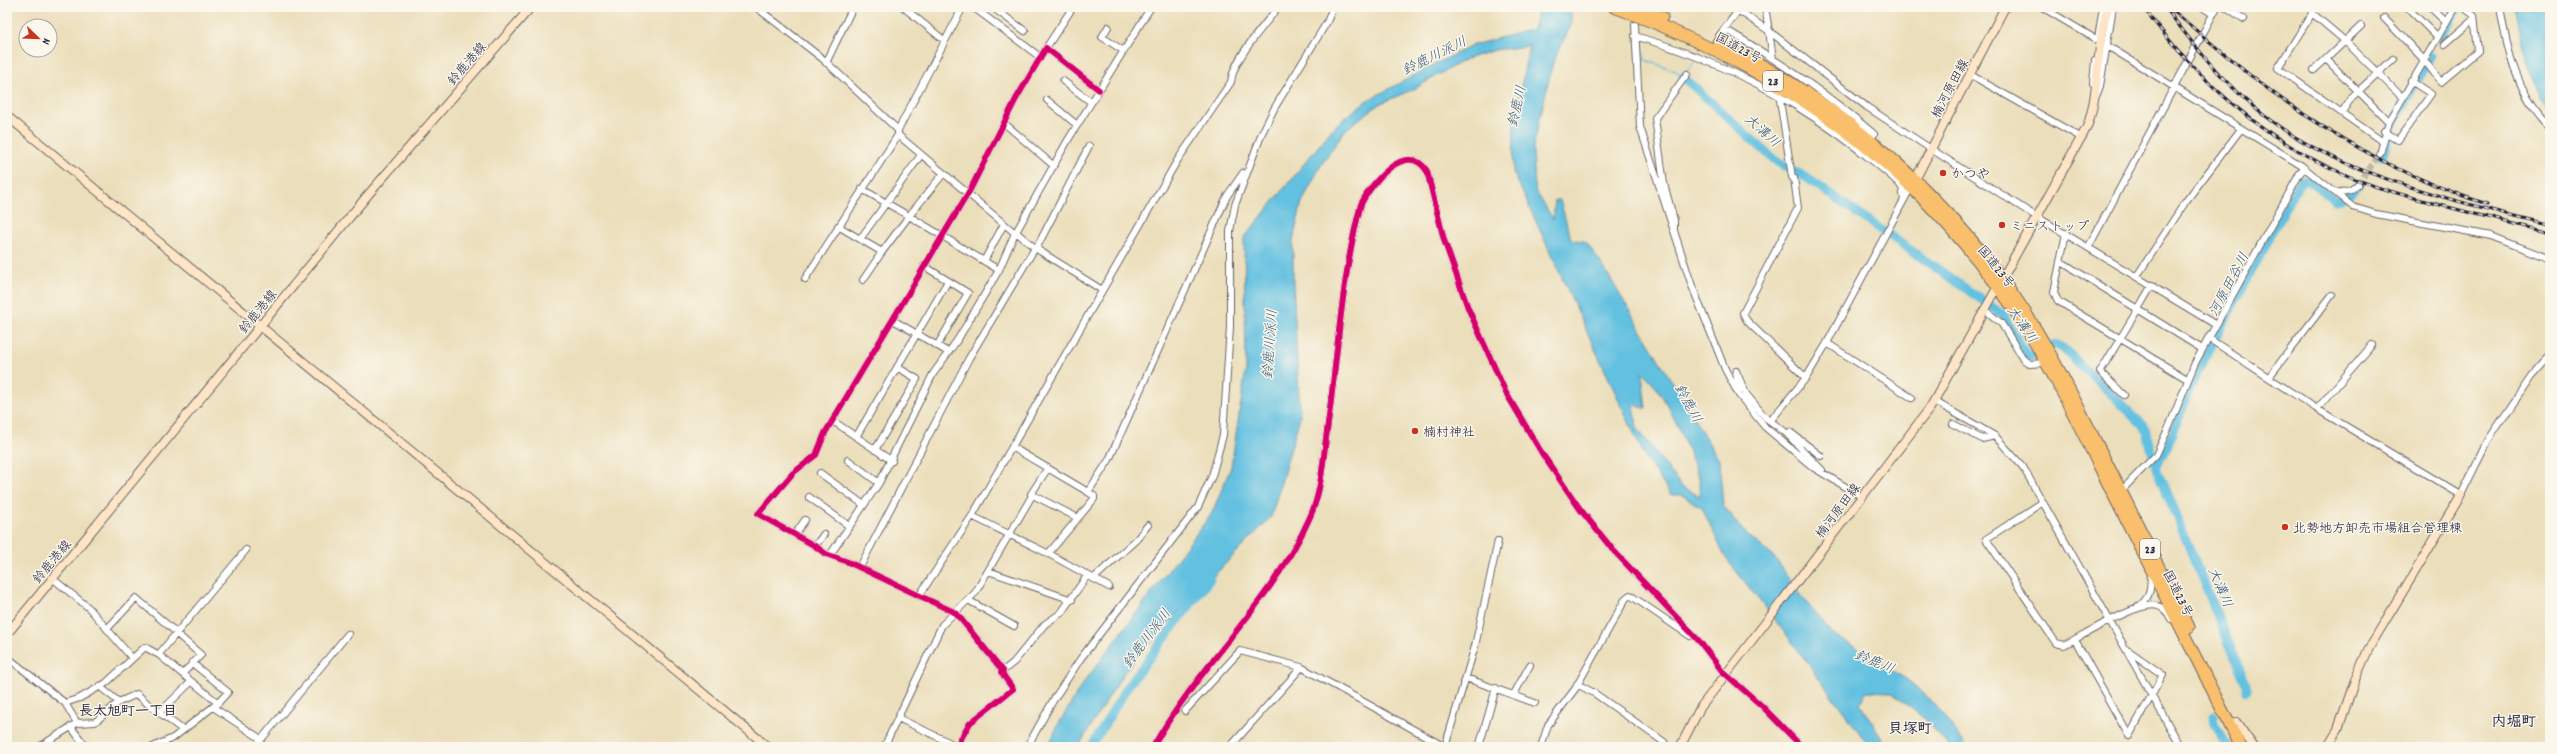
<svg xmlns="http://www.w3.org/2000/svg" width="2557" height="754" font-family="Dekko,'Klee One',sans-serif">
<style>
.water{fill:#62c0e0;stroke:#42718e;fill-rule:evenodd}
.lines{fill:none;stroke-linecap:round;stroke-linejoin:round}
.stream{stroke:#62c0e0;stroke-width:1.5}
.river{stroke:#62c0e0;stroke-width:9}
.street-tunnel{stroke:#c3b8a1;stroke-width:6;stroke-dasharray:6 3;stroke-linecap:butt}
.street-casing{stroke:#686467;stroke-width:8}
.secondary-casing{stroke:#686467;stroke-width:10}
.highway-casing{stroke:#686467;stroke-width:13}
.street{stroke:#fff;stroke-width:6}
.secondary{stroke:#fde5c5;stroke-width:8}
.highway{stroke:#f9bf6d;stroke-width:11}
.rail-casing{stroke:#22223b;stroke-width:3}
.rail{stroke:#fbf7ec;stroke-width:1.5;stroke-dasharray:4.5;stroke-linecap:butt}
.cycleway-casing{stroke:#fbf7ec;stroke-width:8}
.cycleway{stroke:#d6006c;stroke-width:6}
.poi-dot{fill:#c8321e;stroke:#fbf7ec;stroke-width:1.5}
.labels{text-anchor:middle;stroke-width:3;stroke-linejoin:round;paint-order:stroke}
.shield{fill:#fbf7ec;stroke:#636270;stroke-width:1}
.shield-label{font-size:12px;font-weight:bold;fill:#22223b}
.street-label{font-size:13px;fill:#22223b;stroke:#fbf7ec}
.poi-label{font-size:13px;fill:#22223b;stroke:#fbf7ec;text-anchor:start}
.water-label{font-size:14px;font-style:italic;fill:#385975;stroke:#fbf7ec}
.neighbourhood-label{font-size:14px;font-weight:bold;fill:#22223b;stroke:#fbf7ec}
.quarter-label{font-size:15px;font-weight:bold;fill:#22223b;stroke:#fbf7ec}
</style>
<rect width="100%" height="100%" fill="#fbf7ec"/>
<filter id="ink" filterUnits="userSpaceOnUse"><feTurbulence type="fractalNoise" baseFrequency=".025" numOctaves="2"/><feDisplacementMap in="SourceGraphic" scale="8" xChannelSelector="R" yChannelSelector="G"/><feConvolveMatrix kernelMatrix="1 2 1 2 8 2 1 2 1" color-interpolation-filters="sRGB"/></filter>
<filter id="wash" filterUnits="userSpaceOnUse"><feTurbulence type="fractalNoise" baseFrequency=".012" numOctaves="4" result="noise"/><feDisplacementMap in="SourceGraphic" scale="16" xChannelSelector="R" yChannelSelector="G"/><feGaussianBlur stdDeviation="0.9" result="paint"/><feColorMatrix in="noise" values="0 0 0 0 0 0 0 0 0 0 0 0 0 0 0 0 0 1.4 0 .05"/><feComposite in="paint" operator="in"/></filter>
<g filter="url(#wash)">
<rect width="100%" height="100%" fill="#ebdeba"/>
<path class="water" d="M 1540,7 L 1571,7 L 1571,25 L 1553,62 L 1533,148 L 1535,190 L 1553,219 L 1555,200 L 1560,200 L 1571,239 L 1586,242 L 1601,263 L 1719,460 L 1723,505 L 1740,528 L 1775,558 L 1800,595 L 1833,634 L 1909,681 L 1933,702 L 1967,747 L 1950,747 L 1926,720 L 1891,692 L 1867,691 L 1860,704 L 1888,747 L 1870,747 L 1789,638 L 1725,557 L 1702,508 L 1682,495 L 1671,495 L 1646,459 L 1513,172 L 1514,123 L 1529,46 L 1494,50 L 1464,60 L 1414,89 L 1379,104 L 1345,130 L 1321,165 L 1302,202 L 1293,240 L 1293,282 L 1300,417 L 1271,517 L 1162,629 L 1125,671 L 1078,747 L 1048,747 L 1058,725 L 1082,685 L 1212,513 L 1231,467 L 1246,369 L 1244,238 L 1334,127 L 1366,101 L 1470,46 L 1533,29 ZM 1642,373 C 1662,383 1692,456 1699,479 C 1701,484 1700,491 1700,497 L 1682,487 L 1637,428 L 1634,404 L 1646,409 Z
M 2515,7 L 2550,7 L 2550,110 C 2530,78 2520,44 2515,7 Z"/>
<g class="lines">
<path class="stream" d="M 1723,26 L 1737,7
M 1641,37 L 1643,32
M 1640,40 L 1645,60 L 1676,71 L 1683,77
M 1686,72 L 1696,60"/>
<path class="river" d="M 2442,35 L 2459,7
M 1683,77 L 1777,162 L 1807,178 L 1995,309 L 2003,316 L 2028,357 L 2055,344 L 2064,349 L 2142,424 L 2147,432 L 2156,468 L 2246,684 L 2246,691
M 2382,156 L 2385,151 L 2392,126 L 2430,56
M 2156,468 L 2173,433 L 2195,376 L 2299,183 L 2301,180 L 2308,179 L 2335,200 L 2348,195 L 2359,186
M 2214,716 L 2215,724 L 2227,747
M 1091,747 L 1130,683 L 1210,579"/>
</g>
</g>
<g filter="url(#ink)">
<g class="lines">
<path class="street-tunnel" d="M 2358,184 L 2380,154
M 1664,742 L 1672,747"/>
<defs>
<path id="street" d="M 608,7 L 611,7
M 756,7 L 823,59 L 898,130
M 903,7 L 945,41
M 973,7 L 1040,57
M 992,7 L 1025,31
M 1765,7 L 1769,31 L 1867,107 L 1931,149 L 2029,212 L 2216,325
M 2042,7 L 2097,40
M 2202,7 L 2213,14
M 2226,7 L 2244,19
M 2316,7 L 2278,68 L 2383,142
M 2407,7 L 2437,37
M 2430,7 L 2446,22
M 2500,7 C 2507,51 2517,94 2550,127
M 1738,10 L 1769,31 L 1773,59
M 2312,13 L 2345,41 L 2402,97
M 2384,18 L 2424,60
M 1635,25 L 1640,127 L 1692,286 L 1725,369 L 1739,395 L 1765,427 L 1814,468 L 1861,496
M 1108,27 L 1102,37 L 1124,51
M 1723,31 L 1730,32 C 1780,62 1830,96 1874,134 L 1870,140
M 1635,36 C 1719,60 1790,96 1859,150 C 1866,156 1899,180 1902,188 C 1903,191 1903,196 1904,199
M 1719,36 L 1741,7
M 2098,38 L 2103,7
M 2445,44 L 2474,19
M 2106,45 L 2302,166 L 2353,207 L 2376,214 L 2491,236 L 2550,259
M 1046,48 L 1073,7
M 2326,59 L 2361,26
M 2423,61 L 2428,65 L 2441,82 L 2478,51 L 2474,15 L 2463,7
M 826,63 L 853,7
M 2314,70 L 2326,59 L 2389,122
M 1969,74 L 2082,138
M 1063,81 L 1091,102
M 2093,83 L 2095,61
M 1779,94 L 1792,177
M 2097,94 L 2100,86 L 2113,7
M 1047,100 L 1077,125
M 2342,112 L 2352,97 L 2393,59
M 1004,123 L 1054,166
M 2384,131 L 2398,140 L 2431,94 L 2411,81
M 898,135 L 1015,233 L 1016,232 L 1035,248 L 1102,290
M 2380,154 L 2389,122 L 2455,7
M 1794,178 L 1798,208 L 1743,313 L 1747,321 L 1806,378
M 862,189 L 909,216 L 943,174
M 2336,193 L 2351,190 L 2358,184
M 1674,229 L 1674,220 L 1664,184 L 1655,118 L 1687,74
M 1016,232 L 1068,140 L 1151,7
M 2066,233 L 2054,292 L 2058,301 L 2187,379
M 860,239 L 921,155
M 2089,246 L 2217,7
M 1036,249 L 1089,146
M 984,261 L 1004,224
M 2060,261 L 2202,349
M 924,266 L 968,293 L 937,346
M 999,270 L 1015,233
M 2137,276 L 2186,201 L 2241,129
M 805,279 L 898,135 L 898,130 L 963,7
M 863,280 L 882,252
M 1984,309 L 2001,323 L 2024,360 L 2030,364 L 2044,363
M 2138,309 L 2152,285
M 893,320 L 948,352
M 2208,338 L 2317,409 L 2461,495 L 2489,439 L 2531,377 L 2550,356
M 1827,343 L 1912,398
M 1736,371 L 1746,394 L 1766,418 L 1784,431 L 1822,470
M 1736,371 L 1739,393
M 2269,377 L 2332,295
M 2124,395 L 2100,372 L 2138,309
M 1934,401 L 1995,436 L 2023,467 L 2181,747
M 2317,409 L 2372,345
M 1771,420 L 1806,378 L 1827,343 L 1912,185
M 833,421 L 892,461
M 1953,424 L 1982,439 L 1995,436
M 1790,432 L 1821,456
M 856,437 L 948,281
M 1012,447 L 1088,492
M 875,450 L 917,379 L 897,367
M 848,460 L 879,483
M 1048,468 L 1031,494 L 1078,518
M 820,473 L 864,505
M 2121,491 L 2156,455 L 2169,427 L 2195,363 L 2300,173 L 2304,169
M 809,497 L 849,526
M 2043,502 L 1986,539 L 2056,643 L 2064,645 C 2083,636 2139,600 2158,606 C 2165,608 2168,613 2171,619
M 972,516 L 1051,555 L 1109,587
M 795,534 L 805,520
M 815,546 L 824,534
M 1048,554 L 1094,499 L 1094,496 L 1088,492 L 1109,460 L 1227,196 L 1243,173
M 830,555 L 879,483 L 933,374 L 958,339 L 999,270 L 909,216 L 882,252 L 838,226
M 860,567 L 969,358 L 1035,248
M 988,571 L 1072,600
M 52,578 L 89,608 L 132,658
M 1093,579 L 1137,539 L 1148,525
M 919,596 L 972,516 L 1177,161 L 1231,82 C 1233,59 1264,26 1278,7
M 968,600 L 1014,626
M 2138,607 C 2152,596 2150,589 2151,573
M 107,629 L 136,598 L 177,633
M 177,634 L 201,655 L 182,674
M 2075,640 L 2129,736
M 2129,651 L 2163,675 L 2129,736
M 159,654 L 246,550
M 7,657 L 65,703 L 77,723
M 1003,671 L 1014,662 L 1045,624 L 1061,613 L 1087,576
M 1466,678 L 1535,703
M 1577,684 L 1594,693 L 1664,742
M 99,686 L 119,702
M 1514,694 L 1530,665
M 65,703 L 80,698 L 106,683 L 145,647 L 159,655 L 218,703
M 213,707 L 261,739
M 1185,711 L 1240,651 L 1301,667 L 1445,747
M 160,712 L 191,682
M 898,718 L 959,747
M 71,727 L 86,747
M 957,746 L 970,723 L 1013,689 L 1001,672 L 1003,671 L 956,613 L 848,562 L 826,554 L 815,546 L 758,514 L 793,473 L 816,455 L 825,433 L 970,190 L 1016,99 L 1046,48 L 1099,90
M 39,747 L 77,723 L 95,722 L 119,702 L 137,694 L 149,705 L 183,730
M 153,747 L 173,738 L 218,703 L 228,692 L 192,663
M 255,747 L 348,634
M 884,747 L 942,625 L 975,593 L 1033,494
M 1027,747 L 1054,699 L 1081,658 L 1198,507 L 1212,476 L 1223,435 L 1230,327 L 1230,231 L 1235,205 L 1262,133 L 1275,107 L 1327,22 L 1333,7
M 1153,747 C 1198,666 1272,603 1310,517 C 1322,491 1323,459 1327,431 C 1338,355 1341,278 1361,204 C 1371,184 1406,139 1427,171 L 1444,240 L 1468,308 L 1506,393 L 1543,455 L 1580,509 L 1613,550 L 1700,642 L 1722,671 L 1762,706 L 1802,747
M 1230,747 L 1300,669
M 1445,747 L 1475,646 L 1498,541
M 1479,747 L 1496,688
M 1541,747 L 1548,725 L 1575,689 L 1626,598 L 1630,595 L 1690,636"/>
<path id="secondary" d="M 7,116 L 768,747
M 1915,180 L 2005,7
M 7,634 L 367,196 L 531,7
M 2236,722 L 2254,747
M 1680,747 L 1700,708 L 1930,408 L 2087,127 C 2101,88 2095,46 2108,7
M 2327,747 L 2338,729 L 2356,677 L 2369,648 L 2461,495"/>
<path id="highway" d="M 1614,7 C 1730,50 1837,111 1924,200 C 1958,235 1992,276 2019,317 C 2056,375 2085,438 2116,500 C 2158,582 2199,664 2241,747
M 1636,7 L 1662,17
M 1718,42 C 1842,103 1951,198 2027,315 C 2053,356 2075,400 2097,444 C 2128,504 2158,566 2189,627"/>
</defs>
<use href="#street" class="street-casing"/>
<use href="#secondary" class="secondary-casing"/>
<use href="#highway" class="highway-casing"/>
<use href="#street" class="street"/>
<use href="#secondary" class="secondary"/>
<use href="#highway" class="highway"/>
<defs>
<path id="rail" d="M 2143,7 C 2204,89 2279,154 2377,187 C 2434,205 2493,218 2550,233
M 2165,7 C 2192,43 2221,80 2256,109 C 2312,156 2381,179 2450,199 C 2483,208 2516,217 2550,224
M 2171,9 C 2202,35 2232,62 2264,86 C 2331,136 2407,179 2487,204"/>
</defs>
<use href="#rail" class="rail-casing"/>
<use href="#rail" class="rail"/>
<defs>
<path id="cycleway" d="M 959,747 L 957,746 L 970,723 L 1013,689 L 1001,672 L 1003,671 L 956,613 L 848,562 L 826,554 L 815,546 L 758,514 L 793,473 L 816,455 L 825,433 L 970,190 L 1016,99 L 1046,48 L 1099,90
M 1153,747 C 1198,666 1272,603 1310,517 C 1322,491 1323,459 1327,431 C 1338,355 1341,278 1361,204 C 1371,184 1406,139 1427,171 L 1444,240 L 1468,308 L 1506,393 L 1543,455 L 1580,509 L 1613,550 L 1700,642 L 1722,671 L 1762,706 L 1802,747"/>
</defs>
<use href="#cycleway" class="cycleway-casing"/>
<use href="#cycleway" class="cycleway"/>
</g>
</g>
<g class="poi-dot">
<circle cx="1943" cy="173" r="4"/>
<circle cx="2002" cy="225" r="4"/>
<circle cx="1415" cy="431" r="4"/>
<circle cx="2285" cy="527" r="4"/>
</g>
<g class="labels">
<g class="shield">
<rect x="1763" y="71" width="20" height="20" rx="3"/>
<rect x="2140" y="539" width="20" height="20" rx="3"/>
</g>
<g class="shield-label">
<text x="1773" y="85">23</text>
<text x="2150" y="553">23</text>
</g>
<g class="street-label">
<text transform="translate(1739 47) rotate(28)" y="5">国道23号</text>
<text transform="translate(466 63) rotate(-49)" y="5">鈴鹿港線</text>
<text transform="translate(1949 88) rotate(-62)" y="5">楠河原田線</text>
<text transform="translate(1997 266) rotate(51)" y="5">国道23号</text>
<text transform="translate(257 311) rotate(-51)" y="5">鈴鹿港線</text>
<text transform="translate(1837 510) rotate(-53)" y="5">楠河原田線</text>
<text transform="translate(51 561) rotate(-50)" y="5">鈴鹿港線</text>
<text transform="translate(2179 593) rotate(63)" y="5">国道23号</text>
</g>
<g class="poi-label">
<text x="1951" y="178">かつや</text>
<text x="2010" y="230">ミニストップ</text>
<text x="1423" y="436">楠村神社</text>
<text x="2293" y="532">北勢地方卸売市場組合管理棟</text>
</g>
<g class="water-label">
<text transform="translate(1434 55) rotate(-26)" y="5">鈴鹿川派川</text>
<text transform="translate(1516 106) rotate(-77)" y="5">鈴鹿川</text>
<text transform="translate(1763 130) rotate(42)" y="5">大溝川</text>
<text transform="translate(2228 284) rotate(-62)" y="5">河原田谷川</text>
<text transform="translate(2023 324) rotate(56)" y="5">大溝川</text>
<text transform="translate(1269 344) rotate(-86)" y="5">鈴鹿川派川</text>
<text transform="translate(1689 403) rotate(62)" y="5">鈴鹿川</text>
<text transform="translate(2221 587) rotate(67)" y="5">大溝川</text>
<text transform="translate(1146 638) rotate(-53)" y="5">鈴鹿川派川</text>
<text transform="translate(1875 661) rotate(23)" y="5">鈴鹿川</text>
</g>
<g class="neighbourhood-label">
<text x="128" y="715">長太旭町一丁目</text>
</g>
<g class="quarter-label">
<text x="2514" y="726">内堀町</text>
<text x="1910" y="733">貝塚町</text>
</g>
</g>
<rect width="2557" height="754" fill="none" stroke="#fbf7ec" stroke-width="24"/>
<g transform="translate(38 38) rotate(113)"><circle r="19" fill="#fbf7ec" stroke="#a4a2a5"/>
<path d="M0-3L7 15L0 10L-7 15Z" fill="#c8321e"/>
<text y="-6" font-size="11" font-weight="bold" text-anchor="middle" fill="#22223b">N</text>
</g>
</svg>
